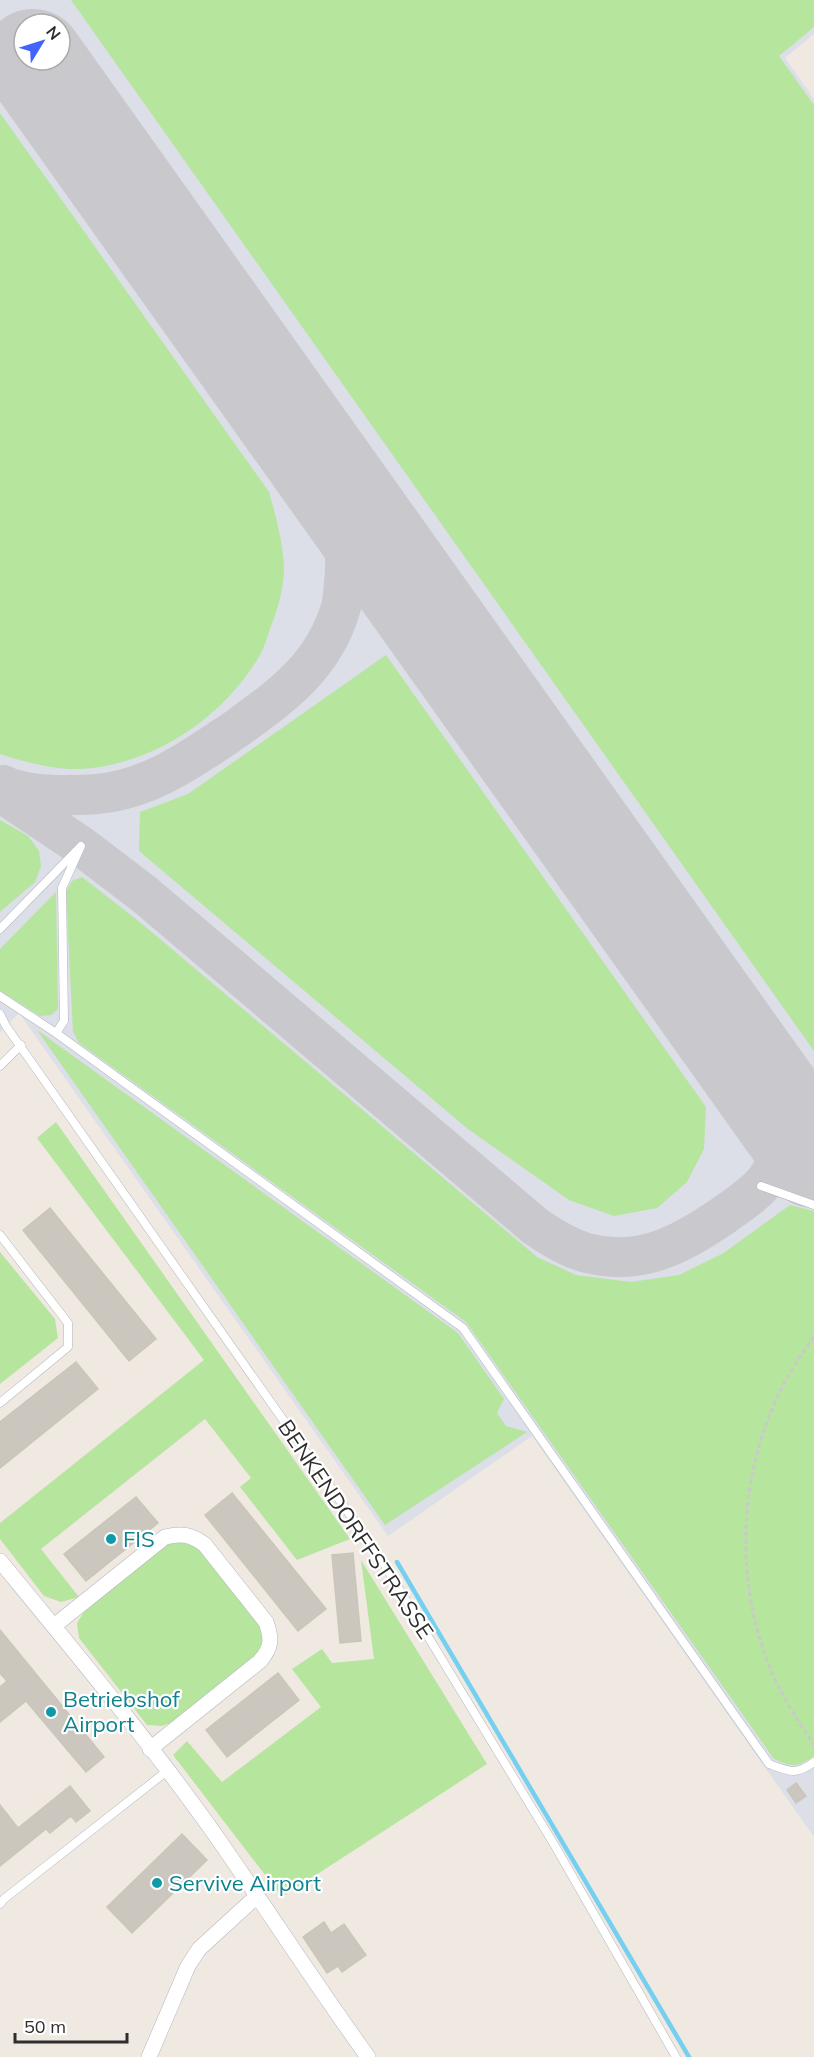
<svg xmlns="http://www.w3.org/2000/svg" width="814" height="2057" font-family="Mulish,sans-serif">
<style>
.airport{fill:#dcdee8;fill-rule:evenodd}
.green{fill:#b6e59e}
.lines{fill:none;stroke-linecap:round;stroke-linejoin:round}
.stream{stroke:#75cff0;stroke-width:4.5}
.taxiway{stroke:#c9c8cc;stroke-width:40}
.runway{stroke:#c9c8cc;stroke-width:102}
.building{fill:#cbc7bf;stroke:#cbc5ba;stroke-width:1.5}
.service-casing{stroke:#b4b7c1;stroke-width:9}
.minor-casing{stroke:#b4b7c1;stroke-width:16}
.path{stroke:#c9c9c9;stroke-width:3;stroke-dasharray:4.5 3;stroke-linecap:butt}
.service{stroke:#fff;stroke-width:8}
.minor{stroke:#fff;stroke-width:15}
.culture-dot{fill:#0f9aa8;stroke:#fff;stroke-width:2}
.labels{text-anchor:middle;stroke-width:4.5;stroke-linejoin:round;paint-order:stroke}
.street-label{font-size:22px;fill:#2e2e2e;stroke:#fff}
.culture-label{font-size:22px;fill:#0d838f;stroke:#fff;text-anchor:start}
</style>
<rect width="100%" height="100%" fill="#efe9e1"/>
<path class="airport" d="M 0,0 L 814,0 L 814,34 L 785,58 L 814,99 L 814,1837 L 532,1436 L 388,1536 L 19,1013 L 0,1032 ZM 24,24 L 60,24 L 60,60 L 24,60 Z"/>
<path class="green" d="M 71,0 L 814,0 L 814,27 L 779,56 L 814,105 L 814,1051 Z
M 0,113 L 269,492 C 276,516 283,543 284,568 C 284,587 278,609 271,626 C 267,637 264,650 257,660 C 220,720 152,765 81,769 C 55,770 24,762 0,754 Z
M 386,655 L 706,1107 L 704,1149 L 687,1182 L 657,1208 L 614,1216 L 569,1200 L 468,1129 L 139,851 L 140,812 L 188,794 Z
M 0,820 L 28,836 L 39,851 L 41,866 L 35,882 L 0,912 Z
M 82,877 L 141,923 L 537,1257 L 576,1275 L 631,1282 L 679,1275 L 722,1254 L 790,1205 L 814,1211 L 814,1756 C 797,1768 792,1767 774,1759 L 466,1322 L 79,1043 L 73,1032 L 66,892 L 72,881 Z
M 56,892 L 58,1009 L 51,1015 L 40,1016 L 0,991 L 0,949 Z
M 37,1030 L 458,1333 L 504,1399 L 497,1413 L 506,1426 L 527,1432 L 385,1525 Z
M 56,1122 L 350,1539 L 297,1560 L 240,1487 L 251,1478 L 205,1419 L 41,1549 L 79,1597 L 61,1602 L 44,1596 L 0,1539 L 0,1523 L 204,1360 L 37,1138 Z
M 0,1252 L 55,1319 L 58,1338 L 0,1384 Z
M 167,1543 L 184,1543 L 201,1549 L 260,1625 L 263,1644 L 256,1658 L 179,1720 L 162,1726 L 147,1725 L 79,1638 L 77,1623 L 87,1607 Z
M 361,1560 L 487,1764 L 282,1897 L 173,1755 L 187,1741 L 222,1782 L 321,1707 L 292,1669 L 322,1649 L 332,1663 L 374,1659 Z"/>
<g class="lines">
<path class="stream" d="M 397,1562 L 689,2057"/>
<path class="taxiway" d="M 3,785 C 22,794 44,795 65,795 C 76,795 87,795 97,794 C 151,789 193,758 236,729 C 283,695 324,666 341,607 C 343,600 343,592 344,584 C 350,531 333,497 310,450
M 0,792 L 81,846 L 144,894 L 535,1226 C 551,1237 568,1248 587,1253 C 641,1267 682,1244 724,1215 C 739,1204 755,1194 766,1180 C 779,1164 782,1139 787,1120"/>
<path class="runway" d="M 33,60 L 814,1157"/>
</g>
<path class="building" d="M 50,1208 L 156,1339 L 129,1361 L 23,1230 Z
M 76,1362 L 98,1389 L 0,1468 L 0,1422 Z
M 232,1493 L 326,1609 L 298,1631 L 205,1515 Z
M 136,1497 L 158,1523 L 86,1581 L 64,1554 Z
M 353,1553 L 361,1641 L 340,1643 L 332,1555 Z
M 0,1630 L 104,1757 L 86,1772 L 26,1701 L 0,1722 L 0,1687 L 7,1681 L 0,1673 Z
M 278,1673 L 299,1700 L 227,1757 L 206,1730 Z
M 796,1783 L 806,1796 L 796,1803 L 787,1790 Z
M 70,1786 L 90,1811 L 76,1822 L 71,1816 L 50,1833 L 46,1829 L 0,1866 L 0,1805 L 18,1828 Z
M 182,1834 L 207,1860 L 132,1933 L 107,1907 Z
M 324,1922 L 331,1933 L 344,1924 L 366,1955 L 342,1972 L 338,1966 L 327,1973 L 303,1937 Z"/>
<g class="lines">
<defs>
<path id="service" d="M 0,929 L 81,846 L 62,888 L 64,1021 L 56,1033
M 0,996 L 56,1033 L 463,1328 L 769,1764 C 789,1771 796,1776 814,1762
M 0,1014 L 6,1026 L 381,1559 L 555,1846 L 676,2057
M 0,1066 L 21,1045
M 761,1186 L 814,1205
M 0,1235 L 68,1323 L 68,1347 L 0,1403
M 0,1904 L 4,1899 L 167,1771"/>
<path id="minor" d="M 0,1561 C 74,1651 149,1741 216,1836 C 267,1909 316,1985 368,2057
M 54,1626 L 165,1537 C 181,1533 191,1534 205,1545 L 266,1622 C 272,1639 272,1647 260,1661 L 150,1749
M 149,2057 L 188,1966 L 199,1949 L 257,1896"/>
</defs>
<use href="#service" class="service-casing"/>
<use href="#minor" class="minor-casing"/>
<path class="path" d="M 814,1337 C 742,1429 726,1562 771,1670 C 782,1697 798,1721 814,1745"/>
<use href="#service" class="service"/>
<use href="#minor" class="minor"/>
</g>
<g class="culture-dot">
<circle cx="111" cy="1539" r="6"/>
<circle cx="51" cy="1712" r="6"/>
<circle cx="157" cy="1883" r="6"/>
</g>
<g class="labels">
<g class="street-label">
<text transform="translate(356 1529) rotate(56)" y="8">BENKENDORFFSTRASSE</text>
</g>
<g class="culture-label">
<text x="123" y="1547">FIS</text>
<text x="63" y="1707">Betriebshof<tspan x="63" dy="25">Airport</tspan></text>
<text x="169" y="1891">Servive Airport</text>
</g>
</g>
<g transform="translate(42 42) rotate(52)"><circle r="28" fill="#ffffff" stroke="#ababab" stroke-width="1.5"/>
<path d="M0-4.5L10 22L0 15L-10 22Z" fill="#4264fb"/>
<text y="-9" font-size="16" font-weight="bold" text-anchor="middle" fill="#2e2e2e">N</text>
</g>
<path d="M15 2033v9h112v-9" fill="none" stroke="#2e2e2e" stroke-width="3"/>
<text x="24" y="2033" font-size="18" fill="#2e2e2e" stroke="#ffffff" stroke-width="4.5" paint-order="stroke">50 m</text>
</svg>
